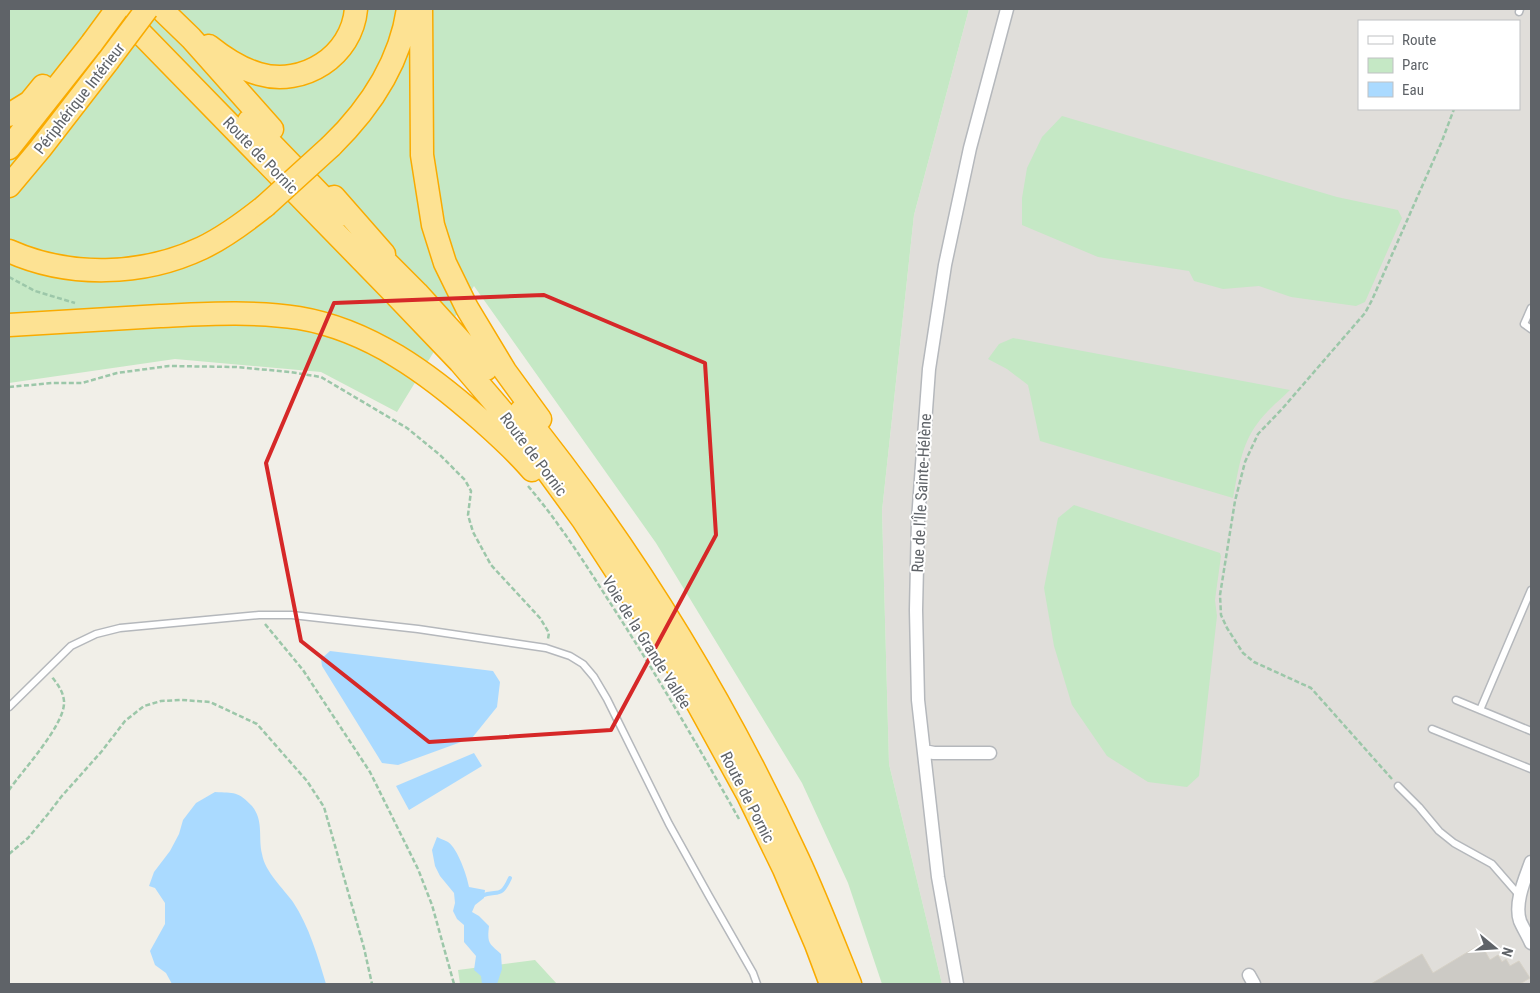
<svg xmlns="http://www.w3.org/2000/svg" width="1540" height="993" font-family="'Roboto Condensed',sans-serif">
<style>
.industrial{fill:#e0deda;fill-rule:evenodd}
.green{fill:#c5e8c5}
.water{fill:#aadaff}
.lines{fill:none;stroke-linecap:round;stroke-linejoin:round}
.stream{stroke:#aadaff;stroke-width:4}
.building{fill:#cccac5;stroke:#d6d1c6}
.lane-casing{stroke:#b5b8bc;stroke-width:9}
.street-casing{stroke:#b5b8bc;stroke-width:15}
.highway-casing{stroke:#f9ab00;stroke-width:25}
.path{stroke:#9cc7a9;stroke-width:2.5;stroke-dasharray:5 2.5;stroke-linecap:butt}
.lane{stroke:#fff;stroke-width:6}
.street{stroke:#fff;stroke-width:12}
.highway{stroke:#fde293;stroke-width:22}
.highway-bridge-casing{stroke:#f9ab00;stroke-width:25;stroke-linecap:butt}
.highway-bridge{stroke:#fde293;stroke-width:22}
.marked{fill:none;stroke:#d62828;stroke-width:4;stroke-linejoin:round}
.labels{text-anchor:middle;stroke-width:4;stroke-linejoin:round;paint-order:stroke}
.street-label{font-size:16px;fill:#5f6368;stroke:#fff}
</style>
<rect width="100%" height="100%" fill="#f1efe8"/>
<path class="industrial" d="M 969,9 L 1531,9 L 1531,984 L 942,984 L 889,764 L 882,511 L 914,215 ZM 1359,21 L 1519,21 L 1519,109 L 1359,109 Z"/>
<path class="green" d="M 9,9 L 969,9 L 914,215 L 882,511 L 889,764 L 942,984 L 882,984 L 848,883 L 802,783 L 656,543 L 474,286 L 397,412 L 321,372 L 175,359 L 9,383 Z
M 1062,116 L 1337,197 L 1398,210 L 1402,218 L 1365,302 L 1356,306 L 1291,297 L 1259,286 L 1223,289 L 1194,281 L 1189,271 L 1098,257 L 1022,225 L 1022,198 L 1027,168 L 1042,137 Z
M 1013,338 L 1290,390 C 1279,401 1266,411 1257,424 C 1241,445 1238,473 1233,498 L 1040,441 L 1028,385 L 1007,369 L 988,359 L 999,344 Z
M 1074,505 L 1220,553 L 1221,556 L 1215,600 L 1217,616 L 1199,776 L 1187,787 L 1148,782 L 1107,756 L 1072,705 L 1054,646 L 1044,588 L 1058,518 Z
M 535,960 L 557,984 L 460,984 L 458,970 Z"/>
<path class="water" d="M 330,651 L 493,671 L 500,682 L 497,707 L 472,738 L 398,765 L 382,763 L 322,666 L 321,659 Z
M 474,753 L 482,766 L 409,810 L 396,786 Z
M 215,792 C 234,793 238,791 252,806 C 264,821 258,837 262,854 C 265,872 283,888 293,902 C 309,926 318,957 326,984 L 172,984 L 166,973 L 155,965 L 150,951 L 165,924 L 165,903 L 155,888 L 149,886 L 154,872 L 170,851 L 179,834 L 183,820 L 196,803 Z
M 437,837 C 440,839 445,840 448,842 C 458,849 467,876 469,887 L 485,890 L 484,898 L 475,905 L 472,912 L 479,916 L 489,926 C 487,944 489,943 501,954 L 502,969 L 497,984 L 482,984 L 481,976 L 474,970 L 476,956 L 464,942 L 464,925 L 457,919 L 453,911 L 455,903 L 454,893 L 440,876 L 435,866 L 432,850 Z"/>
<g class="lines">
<path class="stream" d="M 481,896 C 498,889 500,900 510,878"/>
</g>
<path class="building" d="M 1481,944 L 1490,960 L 1498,955 L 1502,962 L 1506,959 L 1510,966 L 1519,961 L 1530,978 L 1520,984 L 1371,984 L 1422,954 L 1433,973 Z"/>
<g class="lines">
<defs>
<path id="lane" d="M 1519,12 L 1520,9
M 1531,308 L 1524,324 L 1531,329
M 1456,700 L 1531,731
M 9,707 L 71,646 L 96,634 L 120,628 L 259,615 L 292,615 L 418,629 L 546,648 L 570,656 L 583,664 L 594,677 L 607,699 L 669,824 L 709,896 L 753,973 L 757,984
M 1480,710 L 1531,590
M 1432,729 L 1531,769
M 1398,786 L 1419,807 L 1439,831 L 1454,843 L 1492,864 L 1519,895"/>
<path id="street" d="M 924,751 L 934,753 L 990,753
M 1531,862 C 1525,879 1514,903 1520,921 C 1523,928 1528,936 1531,943
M 1249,975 L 1254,984
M 957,984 L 938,877 L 918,700 L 916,610 L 918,520 L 929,369 L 945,265 L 970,148 L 1007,9"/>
<path id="highway" d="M 117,9 L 395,294 L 460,362 L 513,424 L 583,520 L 672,657 L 748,795 L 784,869 L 816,944 L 831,984
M 161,9 L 191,38 L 272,129
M 421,9 L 422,155 L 433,225 L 445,263 L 467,308 L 505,371 L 540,419
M 209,46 C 224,58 241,69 259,74 C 303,87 352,56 356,9
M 9,115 L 30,102 L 43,86
M 249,121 L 340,215
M 331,146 C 370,108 400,63 408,9
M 9,148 L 92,43
M 9,186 L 40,149 L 108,61
M 334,197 L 384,254
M 369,245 L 417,293 L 486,369
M 9,251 C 69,278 143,276 202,248 C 225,237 245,222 265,206
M 9,325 C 59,322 109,319 160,316 C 206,314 253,311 299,318 C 370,330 429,374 481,420 C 499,436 517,452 532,470
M 521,411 C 632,548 724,699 798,859 C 817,900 833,942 850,984"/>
</defs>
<use href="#lane" class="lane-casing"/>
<use href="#street" class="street-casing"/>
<use href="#highway" class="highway-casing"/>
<path class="path" d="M 9,277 L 35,291 L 75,303
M 9,387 L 52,383 L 82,383 L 117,373 L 169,366 L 236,367 L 290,372 L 321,377 L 407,428 L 440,455 L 465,480 L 471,491 L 468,515 L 473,532 L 491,565 L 540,618 L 549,633 L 548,639
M 528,486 C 557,520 583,560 607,598 C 654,670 697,744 739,819
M 265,624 L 303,670 L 370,772 L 418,869 L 432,905 L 454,984
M 1392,779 L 1311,688 L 1254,662 L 1243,653 L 1227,628 L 1221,615 L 1220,595 L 1235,501 L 1245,462 L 1258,434 L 1282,409 L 1365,313 L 1372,300 L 1442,141 L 1454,109
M 9,790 C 22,771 66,724 64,701 C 63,691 58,685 52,677
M 9,854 L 28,838 L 48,814 L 61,797 L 102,751 L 125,721 L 144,706 L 161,701 L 182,700 L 210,702 L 257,724 L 307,781 L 324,807 L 364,948 L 372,984"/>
<use href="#lane" class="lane"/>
<use href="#street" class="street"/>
<use href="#highway" class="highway"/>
<defs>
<path id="highway-bridge" d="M 92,43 L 117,9
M 108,61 L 147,9
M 265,206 L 331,146"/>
</defs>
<use href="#highway-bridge" class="highway-bridge-casing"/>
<use href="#highway-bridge" class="highway-bridge"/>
</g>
<path class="marked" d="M 544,295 L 705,363 L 716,535 L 611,730 L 429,742 L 301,641 L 266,463 L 334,303 Z"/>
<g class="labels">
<g class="street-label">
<text transform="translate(79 98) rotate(-52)" y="6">Périphérique Intérieur</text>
<text transform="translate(261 155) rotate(46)" y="6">Route de Pornic</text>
<text transform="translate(534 454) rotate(53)" y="6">Route de Pornic</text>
<text transform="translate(921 493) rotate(-87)" y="6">Rue de l'Île Sainte-Hélène</text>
<text transform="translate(647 642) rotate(58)" y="6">Voie de la Grande Vallée</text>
<text transform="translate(748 797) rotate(63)" y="6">Route de Pornic</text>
</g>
</g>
<rect width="1540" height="993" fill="none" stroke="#5f6368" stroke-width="20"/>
<rect x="1358" y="20" width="162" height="90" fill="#ffffff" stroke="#bfc1c3"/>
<rect x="1368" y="36" width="25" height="8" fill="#ffffff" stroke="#bfc1c3"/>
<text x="1402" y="45" font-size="15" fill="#5f6368">Route</text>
<rect x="1368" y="58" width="25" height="15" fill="#c5e8c5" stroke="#bfc1c3"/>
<text x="1402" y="70" font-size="15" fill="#5f6368">Parc</text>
<rect x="1368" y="82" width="25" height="15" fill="#aadaff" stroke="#bfc1c3"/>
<text x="1402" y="95" font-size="15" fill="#5f6368">Eau</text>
<g transform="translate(1495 948) rotate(108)" stroke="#ffffff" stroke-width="4" paint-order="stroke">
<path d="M0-4L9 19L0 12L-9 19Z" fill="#5f6368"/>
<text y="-8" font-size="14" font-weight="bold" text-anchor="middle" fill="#5f6368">N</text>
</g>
</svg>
